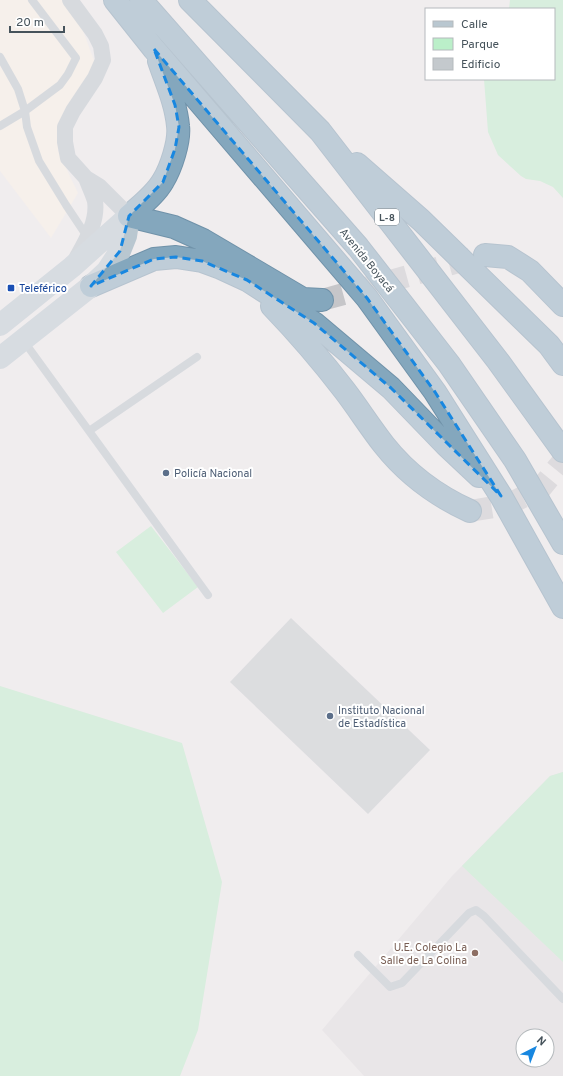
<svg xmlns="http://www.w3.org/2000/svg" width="563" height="1076" font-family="Overpass,sans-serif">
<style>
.commercial{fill:#fcf3e6}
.education{fill:#e1dee0;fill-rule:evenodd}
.green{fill:#bbefc9}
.building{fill:#c4c9cd}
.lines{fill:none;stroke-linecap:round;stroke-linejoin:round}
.highway-tunnel{stroke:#c6c6c9;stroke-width:22;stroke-dasharray:22 11;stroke-linecap:butt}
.highway-casing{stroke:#7092a9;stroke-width:24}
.lane{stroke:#b9c4cb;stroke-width:8}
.street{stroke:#b9c4cb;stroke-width:16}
.secondary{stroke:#b9c7d0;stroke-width:22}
.highway{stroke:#84a7bd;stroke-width:22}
.marked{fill:none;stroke:#1887e0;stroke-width:3;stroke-dasharray:8 5;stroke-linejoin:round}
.transit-dot{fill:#1a4fb4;stroke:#fff;stroke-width:1.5}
.service-dot{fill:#5c6f8a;stroke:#fff;stroke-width:1.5}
.education-dot{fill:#8d6e63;stroke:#fff;stroke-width:1.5}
.labels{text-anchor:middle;stroke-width:4;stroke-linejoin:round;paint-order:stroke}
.shield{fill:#fff;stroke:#7e878c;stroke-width:1}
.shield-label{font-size:10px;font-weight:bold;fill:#46535b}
.street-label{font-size:11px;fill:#46535b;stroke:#fff}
.transit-label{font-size:11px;fill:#164399;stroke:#fff;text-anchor:start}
.service-label{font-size:11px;fill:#4e5e75;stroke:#fff;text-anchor:start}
.education-label{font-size:11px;fill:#785e54;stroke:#fff;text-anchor:end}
</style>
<rect width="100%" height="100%" fill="#f0edee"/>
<path class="commercial" d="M 0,0 L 64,0 L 82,28 L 95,63 L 58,136 L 58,151 L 78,193 L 51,238 L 0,171 Z"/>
<path class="education" d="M 563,772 L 563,1076 L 364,1076 L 322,1030 L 452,876 L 550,776 ZM 523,1036 L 547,1036 L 547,1060 L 523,1060 Z"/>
<path class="green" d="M 510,0 L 563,0 L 563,198 L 553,187 L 540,181 L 526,179 L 521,176 L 498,155 L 488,132 L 484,79 L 554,79 L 554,9 L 509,9 Z
M 151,526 L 198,587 L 163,613 L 116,552 Z
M 0,686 L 182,743 L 222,882 L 198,1030 L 180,1076 L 0,1076 Z
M 563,772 L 563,962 L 462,866 L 550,776 Z"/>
<path class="building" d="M 291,618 L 430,750 L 368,814 L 230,682 Z"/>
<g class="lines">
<path class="highway-tunnel" d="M 322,300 L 480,256
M 470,511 L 507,505 L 541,488 L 563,461"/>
<defs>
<path id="highway" d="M 115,0 L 154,49 L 367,298 L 435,392 L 501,496 L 563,607
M 141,0 L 358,247 L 449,364 L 515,460 L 563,543
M 190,0 L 320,131 L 498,361 L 563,451
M 357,164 L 421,220 L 549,345 L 563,364
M 129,216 L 174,227 L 203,240 L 303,299 L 322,300
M 129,216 C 140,206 155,195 163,181 C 171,168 180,141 178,126 C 176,103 166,82 159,61
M 485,255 L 508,257 L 530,271 L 563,305
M 91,286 L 154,259 L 176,257 L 202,261 L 221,268 L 247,280 L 314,323 L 391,388 L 446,445 L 479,476
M 272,306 C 298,333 322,361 345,391 C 358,408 370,427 384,445 C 407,474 437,496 470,511"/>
</defs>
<use href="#highway" class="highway-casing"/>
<path class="lane" d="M 0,57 L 18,89 L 25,111 L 27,127 L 39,161 L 66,205 L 88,238
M 0,126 L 25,111 L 60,85 L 68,74 L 76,58 L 32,0
M 23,340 L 208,595
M 89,431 L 197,357
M 358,955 L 390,987 L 402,983 L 469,913 L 476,910 L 484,916 L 563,999"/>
<path class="street" d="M 70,0 L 95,34 L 101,46 L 103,60 L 95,78 L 73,111 L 65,127 L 65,142 L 68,158 L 86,178 L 99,186 L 129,216
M 77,257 C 86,241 98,221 95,201 C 93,194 89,186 86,178"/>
<path class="secondary" d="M 0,325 L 72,267 L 129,216
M 0,358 L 91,286 L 107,271 L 120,251 L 126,236 L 129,216"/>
<use href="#highway" class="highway"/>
</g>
<path d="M0 0H563V1076H0ZM 154,49 L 367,298 L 435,392 L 501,496 L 391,388 L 314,323 L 247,280 L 202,261 L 176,257 L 154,259 L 91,286 L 120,251 L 129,216 L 163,182 L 175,149 L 179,127 L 175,105 Z" fill="#f0edee" fill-opacity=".55" fill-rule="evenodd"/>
<path class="marked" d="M 154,49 L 367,298 L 435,392 L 501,496 L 391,388 L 314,323 L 247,280 L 202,261 L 176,257 L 154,259 L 91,286 L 120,251 L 129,216 L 163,182 L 175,149 L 179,127 L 175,105 Z"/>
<rect class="transit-dot" x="7" y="284" width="8" height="8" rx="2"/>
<g class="service-dot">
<circle cx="166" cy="473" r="4"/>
<circle cx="330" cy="716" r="4"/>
</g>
<circle class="education-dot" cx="475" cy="953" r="4"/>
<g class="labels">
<rect class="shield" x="375" y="209" width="24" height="16" rx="3"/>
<g class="shield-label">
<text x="387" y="221">L-8</text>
</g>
<g class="street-label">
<text transform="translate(367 260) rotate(51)" y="4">Avenida Boyacá</text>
</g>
<g class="transit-label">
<text x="19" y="292">Teleférico</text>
</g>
<g class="service-label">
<text x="174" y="477">Policía Nacional</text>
<text x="338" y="714">Instituto Nacional<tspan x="338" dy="13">de Estadística</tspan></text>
</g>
<g class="education-label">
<text x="467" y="951">U.E. Colegio La<tspan x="467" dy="13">Salle de La Colina</tspan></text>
</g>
</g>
<rect x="425" y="8" width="130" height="72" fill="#ffffff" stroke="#b5babd"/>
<rect x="433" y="21" width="20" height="6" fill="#b9c7d0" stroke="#b5babd"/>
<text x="461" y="28" font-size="12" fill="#46535b">Calle</text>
<rect x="433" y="38" width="20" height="12" fill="#bbefc9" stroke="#b5babd"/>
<text x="461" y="48" font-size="12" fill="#46535b">Parque</text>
<rect x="433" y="58" width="20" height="12" fill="#c4c9cd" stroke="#b5babd"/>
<text x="461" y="68" font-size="12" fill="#46535b">Edificio</text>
<g transform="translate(535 1048) rotate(42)"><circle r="19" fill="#ffffff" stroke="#b5babd"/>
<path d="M0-3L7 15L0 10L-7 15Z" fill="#1887e0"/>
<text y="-6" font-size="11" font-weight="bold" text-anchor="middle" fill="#46535b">N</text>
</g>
<path d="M10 26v6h54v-6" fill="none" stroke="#46535b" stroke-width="2"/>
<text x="16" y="26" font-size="12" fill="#46535b" stroke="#ffffff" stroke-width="3" paint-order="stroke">20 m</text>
</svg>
